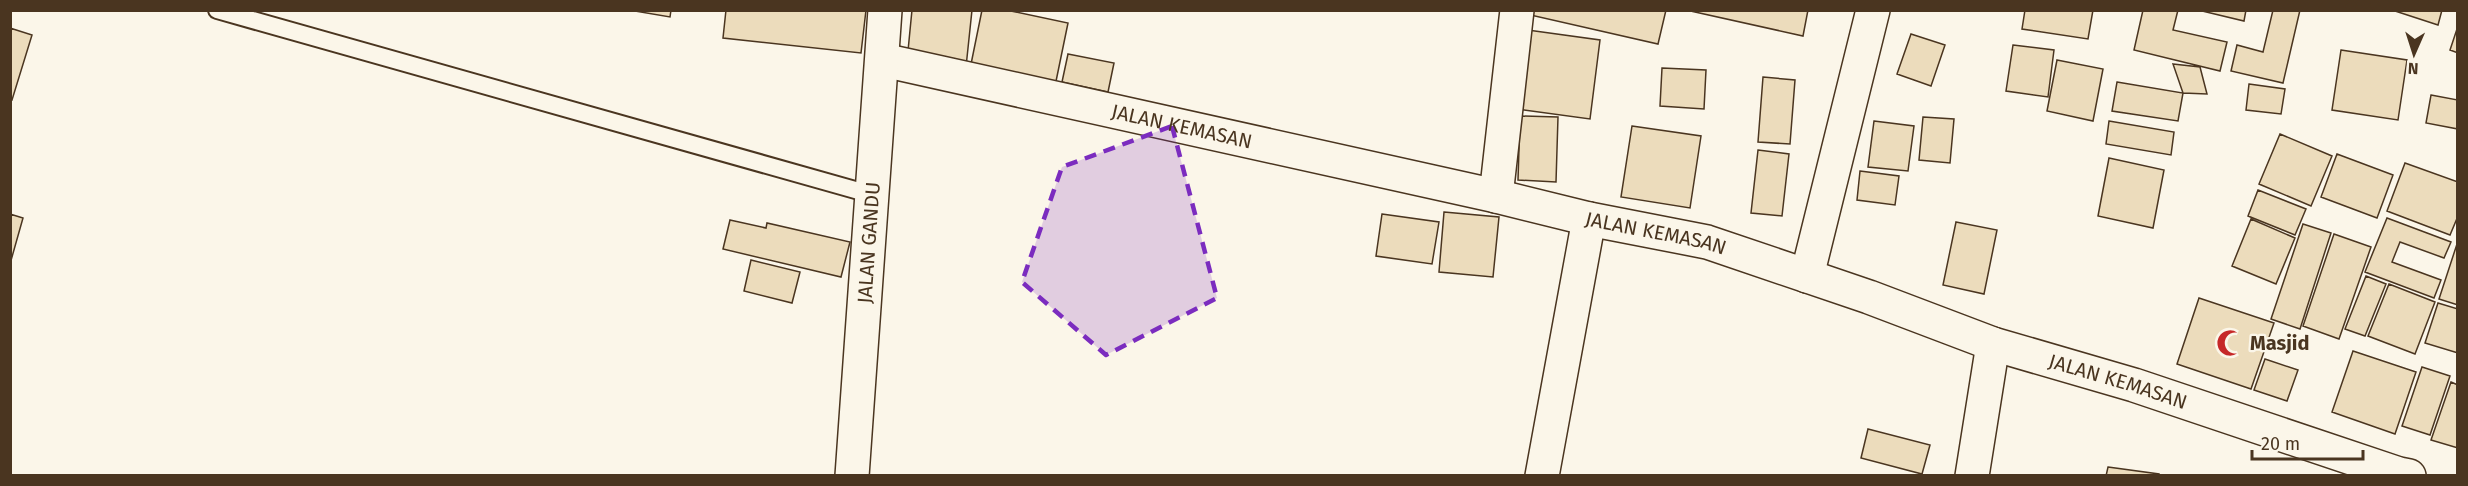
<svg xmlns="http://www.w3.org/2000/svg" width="2468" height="486" font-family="'Fira Sans',sans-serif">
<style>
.building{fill:#ecdcbc;stroke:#4a3520;stroke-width:1.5}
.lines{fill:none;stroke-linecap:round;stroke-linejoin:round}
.lane-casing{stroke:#4a3520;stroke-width:20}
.street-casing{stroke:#4a3520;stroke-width:36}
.lane{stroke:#fbf6e9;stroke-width:16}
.street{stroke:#fbf6e9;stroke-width:33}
.marked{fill:#7b2cbf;fill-opacity:0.2;stroke:#7b2cbf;stroke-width:4.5;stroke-dasharray:12 8;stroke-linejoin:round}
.labels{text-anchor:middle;stroke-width:4.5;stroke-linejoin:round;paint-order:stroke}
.street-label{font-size:20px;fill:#4a3520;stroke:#fbf6e9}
.poi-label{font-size:20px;font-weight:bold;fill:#4a3520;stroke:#fbf6e9;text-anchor:start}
</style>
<rect width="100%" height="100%" fill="#fbf6e9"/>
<path class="building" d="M 629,10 L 671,10 L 670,17 Z
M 726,10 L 866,10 L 861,53 L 723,38 Z
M 912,10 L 972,10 L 966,67 L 907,61 Z
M 982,10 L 1006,10 L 1068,23 L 1054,91 L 969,74 Z
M 1522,10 L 1666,10 L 1658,44 L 1522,13 Z
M 1686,10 L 1808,10 L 1803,36 Z
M 2025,10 L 2093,10 L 2088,39 L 2022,29 Z
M 2143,10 L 2178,10 L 2173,30 L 2227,42 L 2220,71 L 2134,50 Z
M 2198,10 L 2246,10 L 2244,21 Z
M 2273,10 L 2300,10 L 2283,83 L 2231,71 L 2237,45 L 2263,52 Z
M 2392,10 L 2442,10 L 2438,25 Z
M 2458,26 L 2458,53 L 2450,50 Z
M 10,28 L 32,35 L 12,100 L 10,99 Z
M 1520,29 L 1600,40 L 1590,119 L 1510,108 Z
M 1911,34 L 1945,45 L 1931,86 L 1897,74 Z
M 2013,45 L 2054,50 L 2048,97 L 2006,91 Z
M 2341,50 L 2407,60 L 2398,120 L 2332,110 Z
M 1068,54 L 1114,63 L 1108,92 L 1062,82 Z
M 2057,60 L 2103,69 L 2093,121 L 2047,111 Z
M 2173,64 L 2200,67 L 2207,94 L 2183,93 Z
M 1662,68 L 1706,70 L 1704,109 L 1660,106 Z
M 1763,77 L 1795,80 L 1790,144 L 1758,142 Z
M 2117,82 L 2183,93 L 2178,121 L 2112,111 Z
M 2249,84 L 2285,89 L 2281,114 L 2246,110 Z
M 2431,95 L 2458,100 L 2458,129 L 2426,123 Z
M 1520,116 L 1558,117 L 1556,182 L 1518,180 Z
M 1923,117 L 1954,119 L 1950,163 L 1919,160 Z
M 1874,121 L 1914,126 L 1908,171 L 1868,167 Z
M 2109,121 L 2174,132 L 2171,155 L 2106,144 Z
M 1632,126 L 1701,136 L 1690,208 L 1621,197 Z
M 2280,134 L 2332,156 L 2311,206 L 2259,184 Z
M 1758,150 L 1789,154 L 1782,216 L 1751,213 Z
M 2337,154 L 2393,175 L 2377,218 L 2321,197 Z
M 2109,158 L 2164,170 L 2153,228 L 2098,216 Z
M 2405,163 L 2458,182 L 2458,216 L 2450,235 L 2387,211 Z
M 1860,171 L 1899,176 L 1895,205 L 1857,200 Z
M 2258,190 L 2306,209 L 2295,235 L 2248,216 Z
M 1444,212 L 1499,217 L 1493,277 L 1439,272 Z
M 10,214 L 23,218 L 10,264 Z
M 1382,214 L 1439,222 L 1432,264 L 1376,256 Z
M 2387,218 L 2451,242 L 2444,258 L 2400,242 L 2392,262 L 2441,280 L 2434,298 L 2365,272 Z
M 2251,219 L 2295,238 L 2276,284 L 2232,266 Z
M 730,220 L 766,228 L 767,223 L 850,242 L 841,277 L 723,249 Z
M 1956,222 L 1997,230 L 1984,294 L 1943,285 Z
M 2303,224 L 2331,233 L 2300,329 L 2271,319 Z
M 2334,234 L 2371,247 L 2339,339 L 2303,326 Z
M 2457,244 L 2458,244 L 2458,305 L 2439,299 Z
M 751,260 L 800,272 L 792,303 L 744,291 Z
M 2366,276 L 2386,284 L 2365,336 L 2345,329 Z
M 2389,284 L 2435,302 L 2415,354 L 2368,336 Z
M 2199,298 L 2274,323 L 2251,389 L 2177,364 Z
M 2438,303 L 2458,309 L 2458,353 L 2425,343 Z
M 2353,351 L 2416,372 L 2395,434 L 2332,412 Z
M 2265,359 L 2298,370 L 2287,401 L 2254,390 Z
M 2422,367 L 2450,376 L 2430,435 L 2402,426 Z
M 2451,382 L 2458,385 L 2458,448 L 2431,440 Z
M 1868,429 L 1930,445 L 1922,474 L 1861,458 Z
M 2108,467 L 2159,474 L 2159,476 L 2106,476 Z"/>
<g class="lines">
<defs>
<path id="lane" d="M 217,10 L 873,195"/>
<g id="street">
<path id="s1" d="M 883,60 L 1496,196 L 1589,219 L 1707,242 L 1869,297 L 1993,344 L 2134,385 L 2399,474 L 2409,476"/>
<path d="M 1496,196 L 1517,10"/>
<path d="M 1807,276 L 1873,10"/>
<path id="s2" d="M 852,476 L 885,10"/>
<path d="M 1542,476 L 1589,219"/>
<path d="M 1972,476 L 1993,344"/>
</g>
</defs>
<use href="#lane" class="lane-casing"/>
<use href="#street" class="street-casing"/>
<use href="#lane" class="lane"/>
<use href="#street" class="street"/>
</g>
<path class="marked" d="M 1172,126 L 1217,298 L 1106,355 L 1022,282 L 1062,167 Z"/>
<defs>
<symbol id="mosque-bare" viewBox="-9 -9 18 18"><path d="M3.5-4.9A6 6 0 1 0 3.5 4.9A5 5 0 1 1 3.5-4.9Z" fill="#c62828" stroke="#fbf6e9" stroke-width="2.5" paint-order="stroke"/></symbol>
</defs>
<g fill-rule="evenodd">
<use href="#mosque-bare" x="2211" y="324" width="38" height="38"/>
</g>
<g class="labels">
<g class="street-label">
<text dy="7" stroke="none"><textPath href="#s1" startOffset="306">JALAN KEMASAN</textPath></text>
<text dy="7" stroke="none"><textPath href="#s1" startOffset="792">JALAN KEMASAN</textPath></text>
<text dy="7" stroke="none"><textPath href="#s2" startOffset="234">JALAN GANDU</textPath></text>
<text dy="7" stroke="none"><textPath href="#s1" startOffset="1278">JALAN KEMASAN</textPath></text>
</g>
<g class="poi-label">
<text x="2250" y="350">Masjid</text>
</g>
</g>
<rect width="2468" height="486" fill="none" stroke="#4a3520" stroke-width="24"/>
<g transform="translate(2414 54) rotate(183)" stroke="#fbf6e9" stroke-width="4.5" paint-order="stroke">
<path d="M0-4.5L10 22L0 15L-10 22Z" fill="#4a3520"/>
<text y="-9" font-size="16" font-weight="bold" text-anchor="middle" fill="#4a3520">N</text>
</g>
<path d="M2252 450v9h111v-9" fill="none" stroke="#4a3520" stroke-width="3"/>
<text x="2261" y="450" font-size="18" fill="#4a3520" stroke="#fbf6e9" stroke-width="4.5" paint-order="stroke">20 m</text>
</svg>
